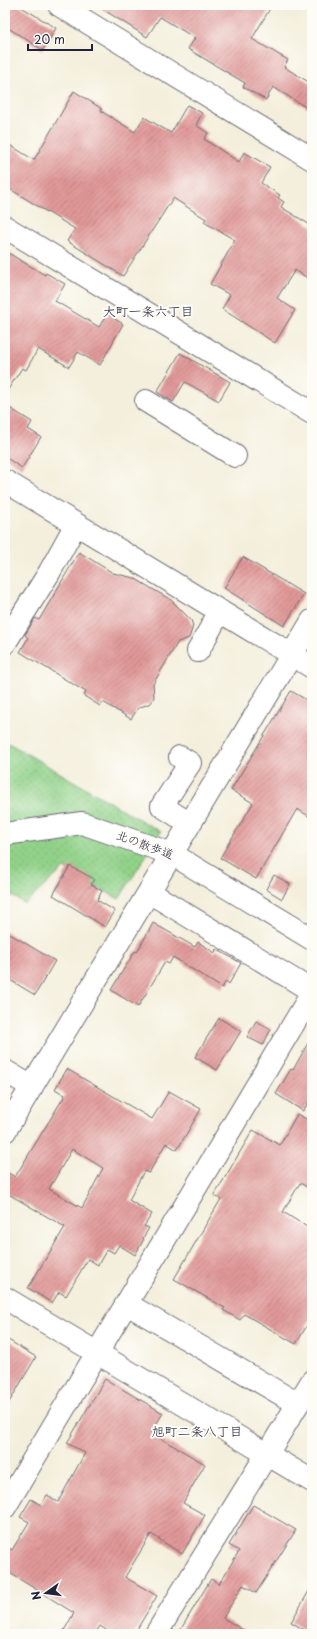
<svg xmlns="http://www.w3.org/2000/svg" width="317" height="1639" font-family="'Playpen Sans','Klee One',sans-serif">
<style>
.park{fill:url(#park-dots);stroke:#5a7a62}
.building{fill:url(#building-hatch);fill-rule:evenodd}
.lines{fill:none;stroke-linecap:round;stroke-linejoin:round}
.minor-casing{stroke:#6c6a73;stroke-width:24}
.minor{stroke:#fff;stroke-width:22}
.labels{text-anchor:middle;stroke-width:4;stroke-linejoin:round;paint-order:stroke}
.street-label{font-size:12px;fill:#22223b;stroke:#fdfcf7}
.neighbourhood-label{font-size:13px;fill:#22223b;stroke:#fdfcf7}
</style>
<defs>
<pattern id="park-dots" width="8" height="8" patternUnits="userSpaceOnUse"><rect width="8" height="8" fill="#91d289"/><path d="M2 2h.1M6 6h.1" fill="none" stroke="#7db477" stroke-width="1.8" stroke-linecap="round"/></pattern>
<pattern id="building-hatch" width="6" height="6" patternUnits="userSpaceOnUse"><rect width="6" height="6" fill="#e19998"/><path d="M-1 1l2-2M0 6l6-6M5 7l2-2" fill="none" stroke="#b67c7d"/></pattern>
</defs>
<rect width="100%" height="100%" fill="#fdfcf7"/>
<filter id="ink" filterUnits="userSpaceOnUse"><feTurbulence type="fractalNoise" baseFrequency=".025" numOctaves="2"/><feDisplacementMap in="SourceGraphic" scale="8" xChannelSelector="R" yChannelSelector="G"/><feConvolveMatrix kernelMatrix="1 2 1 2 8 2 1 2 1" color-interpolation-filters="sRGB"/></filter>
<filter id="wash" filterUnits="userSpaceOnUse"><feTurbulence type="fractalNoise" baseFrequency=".012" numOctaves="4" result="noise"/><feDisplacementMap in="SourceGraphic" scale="16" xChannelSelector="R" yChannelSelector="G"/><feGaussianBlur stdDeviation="0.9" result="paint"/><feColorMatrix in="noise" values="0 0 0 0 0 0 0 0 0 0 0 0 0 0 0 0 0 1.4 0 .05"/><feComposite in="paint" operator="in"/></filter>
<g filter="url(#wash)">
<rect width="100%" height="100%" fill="#f4efdc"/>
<path class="park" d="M 5,741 L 161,832 L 119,899 L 64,868 L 25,904 L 5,891 Z"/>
<g id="blocks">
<path class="building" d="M 5,5 L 18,5 L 56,28 L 43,50 L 5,26 Z
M 96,5 L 272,5 L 252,39 L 288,60 L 284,67 L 312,84 L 312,111 L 273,87 L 266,100 L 243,87 L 245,83 L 188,49 L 195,38 L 160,17 L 147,37 Z
M 74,91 L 102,109 L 101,111 L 135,132 L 144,117 L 171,133 L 187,105 L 202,113 L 196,125 L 208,133 L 204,139 L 239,162 L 244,152 L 270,167 L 261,183 L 280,195 L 278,198 L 284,202 L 281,207 L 312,226 L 312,281 L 295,270 L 277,298 L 295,310 L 275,343 L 222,309 L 230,295 L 210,284 L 235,240 L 204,222 L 206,219 L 173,198 L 123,276 L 67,241 L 75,229 L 5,186 L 5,142 L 34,160 Z
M 5,251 L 45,275 L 46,273 L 65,284 L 55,301 L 99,327 L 107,314 L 123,324 L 100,365 L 78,352 L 69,367 L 38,349 L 26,370 L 22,368 L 5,394 Z
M 180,353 L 230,382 L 219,401 L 185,382 L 173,402 L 157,392 Z
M 5,405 L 32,422 L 28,429 L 41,437 L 22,468 L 5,457 Z
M 79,552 L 113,573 L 134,578 L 171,600 L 191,620 L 193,626 L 189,638 L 178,642 L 153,684 L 154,697 L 151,703 L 138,708 L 131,719 L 103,702 L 100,706 L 84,696 L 86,692 L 20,652 L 28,638 L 25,635 L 35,618 L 39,620 Z
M 243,557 L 304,594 L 284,626 L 224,588 Z
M 291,691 L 312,703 L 312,818 L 297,809 L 256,879 L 220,858 L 253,803 L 231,790 Z
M 70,866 L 94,879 L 91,884 L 102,891 L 97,900 L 115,911 L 105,927 L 53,895 Z
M 274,875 L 290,884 L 282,899 L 266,889 Z
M 153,923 L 195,947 L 198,942 L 215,953 L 216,949 L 241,963 L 229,984 L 226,981 L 222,988 L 173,957 L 169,964 L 165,962 L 138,1007 L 111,990 L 135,951 L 137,952 Z
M 5,931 L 55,961 L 35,995 L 5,977 Z
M 219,1018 L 241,1031 L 217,1070 L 195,1057 Z
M 256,1021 L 271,1029 L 263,1045 L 247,1037 Z
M 312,1036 L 312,1097 L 303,1111 L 276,1094 L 291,1069 L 293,1070 Z
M 67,1069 L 152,1119 L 169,1091 L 201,1109 L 177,1150 L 166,1143 L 149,1173 L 144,1171 L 129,1200 L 152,1214 L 144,1226 L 149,1228 L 143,1238 L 144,1239 L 135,1255 L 119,1245 L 114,1253 L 107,1249 L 98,1265 L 88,1259 L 66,1296 L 59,1292 L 52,1303 L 28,1288 L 65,1227 L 5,1192 L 5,1171 L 15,1177 L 65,1095 L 55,1089 ZM 72,1149 L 103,1168 L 82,1208 L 49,1189 Z
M 297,1114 L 312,1122 L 312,1190 L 300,1183 L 283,1212 L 312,1230 L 312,1317 L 296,1344 L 244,1314 L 240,1320 L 223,1310 L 225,1308 L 174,1279 L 221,1199 L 214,1196 L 253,1130 L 280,1145 Z
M 5,1338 L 36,1357 L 5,1409 Z
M 105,1379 L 163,1413 L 151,1433 L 205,1464 L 183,1503 L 205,1515 L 182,1554 L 151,1534 L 125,1577 L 157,1596 L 134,1634 L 112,1634 L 100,1626 L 95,1634 L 62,1634 L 74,1613 L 5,1570 L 5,1546 L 12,1550 L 29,1522 L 20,1517 L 31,1499 L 41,1505 L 47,1495 L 58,1502 L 85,1453 L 67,1443 Z
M 253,1505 L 296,1530 L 256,1593 L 243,1585 L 223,1618 L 250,1634 L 178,1634 L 211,1579 L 219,1584 L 239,1551 L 229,1545 Z
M 312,1586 L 312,1634 L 311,1634 L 291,1622 Z"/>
</g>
</g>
<g filter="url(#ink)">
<use href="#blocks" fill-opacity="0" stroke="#6c6a73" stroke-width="1"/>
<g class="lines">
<defs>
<path id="minor" d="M 59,5 L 312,159
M 5,227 L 312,413
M 146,401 L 235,456
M 5,481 L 312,667
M 5,643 L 49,573 L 76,524
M 198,651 L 220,611
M 180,757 L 190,763 L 162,806 L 190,824
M 5,834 L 82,823 L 172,854 L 312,939
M 149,892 L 312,991
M 5,1071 L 32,1087
M 5,1131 L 312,621
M 5,1298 L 312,1481
M 127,1304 L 298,1404
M 5,1507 L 312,993
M 156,1634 L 312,1381"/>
</defs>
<use href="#minor" class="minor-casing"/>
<use href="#minor" class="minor"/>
</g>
</g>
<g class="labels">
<g class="street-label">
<text transform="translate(145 845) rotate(20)" y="4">北の散歩道</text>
</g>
<g class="neighbourhood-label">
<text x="148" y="316">大町一条六丁目</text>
<text x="197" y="1436">旭町二条八丁目</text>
</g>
</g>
<rect width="317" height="1639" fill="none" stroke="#fdfcf7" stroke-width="20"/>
<g transform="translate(46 1593) rotate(256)" stroke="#fdfcf7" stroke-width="3" paint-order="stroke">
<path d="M0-3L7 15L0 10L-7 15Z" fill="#22223b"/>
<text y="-6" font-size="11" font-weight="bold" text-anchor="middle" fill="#22223b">N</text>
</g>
<path d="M28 44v6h64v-6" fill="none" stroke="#22223b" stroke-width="2"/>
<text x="34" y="44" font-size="12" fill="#22223b" stroke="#fdfcf7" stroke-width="3" paint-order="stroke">20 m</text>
</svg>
